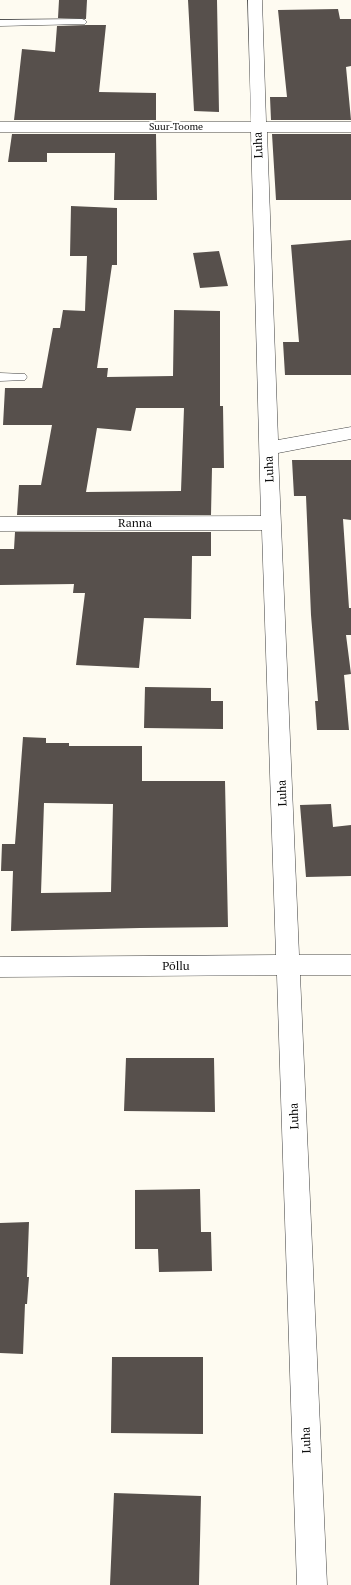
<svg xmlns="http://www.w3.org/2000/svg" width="351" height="1585" font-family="'PT Serif',serif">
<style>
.building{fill:#57504c;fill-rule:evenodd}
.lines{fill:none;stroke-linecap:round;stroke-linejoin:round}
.service-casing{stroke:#424242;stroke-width:1}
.minor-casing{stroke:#424242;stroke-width:1}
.service{fill:#fff;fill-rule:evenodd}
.minor{fill:#fff;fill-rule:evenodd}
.labels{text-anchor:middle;stroke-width:4;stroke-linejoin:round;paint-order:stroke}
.far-street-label{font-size:10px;fill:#0f0f0f;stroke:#fff}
.street-label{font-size:12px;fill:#0f0f0f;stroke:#fff}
</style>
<rect width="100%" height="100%" fill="#fefbf1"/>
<path class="building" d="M 59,0 L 87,0 L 86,19 L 58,18 Z
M 188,0 L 217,0 L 219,112 L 194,111 Z
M 338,9 L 340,19 L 351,19 L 351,66 L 346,67 L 351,120 L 271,120 L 270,97 L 287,97 L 278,10 Z
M 87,25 L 106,25 L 99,92 L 156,93 L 156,120 L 14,120 L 22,49 L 55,52 L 57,26 Z
M 12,134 L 156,134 L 157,200 L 114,200 L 115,153 L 47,153 L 47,162 L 8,162 Z
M 272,134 L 351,134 L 351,200 L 276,200 Z
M 71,206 L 117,208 L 117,265 L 112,265 L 97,368 L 108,368 L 107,377 L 173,376 L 174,310 L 220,311 L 220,406 L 223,406 L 224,468 L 212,468 L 211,515 L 17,515 L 19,485 L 41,485 L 52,425 L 3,425 L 5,388 L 42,388 L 53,328 L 60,328 L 63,310 L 85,311 L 87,256 L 70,256 ZM 136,408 L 184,408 L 181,491 L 86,492 L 97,428 L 131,431 Z
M 351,240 L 351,375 L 285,375 L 283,342 L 299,342 L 291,245 Z
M 219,251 L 228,286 L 200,288 L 193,253 Z
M 292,460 L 351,460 L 351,520 L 343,519 L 349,608 L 351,608 L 351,635 L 346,635 L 351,674 L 344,675 L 349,730 L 317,730 L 315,701 L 318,701 L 311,615 L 306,496 L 294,496 Z
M 15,532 L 211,532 L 211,556 L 192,556 L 191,619 L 144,618 L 139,668 L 76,665 L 85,593 L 73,593 L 74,584 L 0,585 L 0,549 L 14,549 Z
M 145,687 L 211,688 L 211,701 L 223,701 L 223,729 L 144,728 Z
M 23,737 L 46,738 L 46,743 L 69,743 L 69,746 L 142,746 L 142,781 L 225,781 L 228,927 L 140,928 L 11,931 L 13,871 L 1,871 L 2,844 L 15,844 ZM 44,803 L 113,804 L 111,892 L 41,893 Z
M 331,804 L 333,827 L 351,825 L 351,876 L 306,877 L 300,805 Z
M 126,1058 L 214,1058 L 215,1112 L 124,1111 Z
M 200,1189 L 201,1232 L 211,1232 L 212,1271 L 159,1272 L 158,1249 L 135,1249 L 135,1190 Z
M 29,1222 L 27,1277 L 29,1277 L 27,1304 L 25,1304 L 23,1354 L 0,1353 L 0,1223 Z
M 112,1357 L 203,1357 L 203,1434 L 111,1433 Z
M 114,1493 L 201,1496 L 199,1585 L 110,1585 Z"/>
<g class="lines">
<defs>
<path id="service" d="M 82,19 L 85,20 L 87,22 L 85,24 L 0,26 L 0,20 Z
M 0,373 L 25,374 L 27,377 L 25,380 L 0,381 Z"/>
<path id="minor" d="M 248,0 L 262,0 L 266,122 L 351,122 L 351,132 L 267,132 L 278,440 L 351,427 L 351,439 L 278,453 L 299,955 L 351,955 L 351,975 L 300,975 L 327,1585 L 297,1585 L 277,975 L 0,977 L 0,957 L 276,955 L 262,530 L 0,531 L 0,517 L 261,516 L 251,132 L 0,132 L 0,122 L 251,122 Z"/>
</defs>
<use href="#service" class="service-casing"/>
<use href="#minor" class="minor-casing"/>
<use href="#service" class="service"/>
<use href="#minor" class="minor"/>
</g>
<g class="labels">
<g class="far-street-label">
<text x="176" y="130">Suur-Toome</text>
</g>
<g class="street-label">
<text transform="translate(258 145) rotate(-92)" y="4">Luha</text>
<text transform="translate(269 469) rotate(-92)" y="4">Luha</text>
<text x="135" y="527">Ranna</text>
<text transform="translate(282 793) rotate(-92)" y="4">Luha</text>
<text x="176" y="970">Põllu</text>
<text transform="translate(294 1116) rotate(-92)" y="4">Luha</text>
<text transform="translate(306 1440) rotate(-92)" y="4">Luha</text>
</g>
</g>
</svg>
